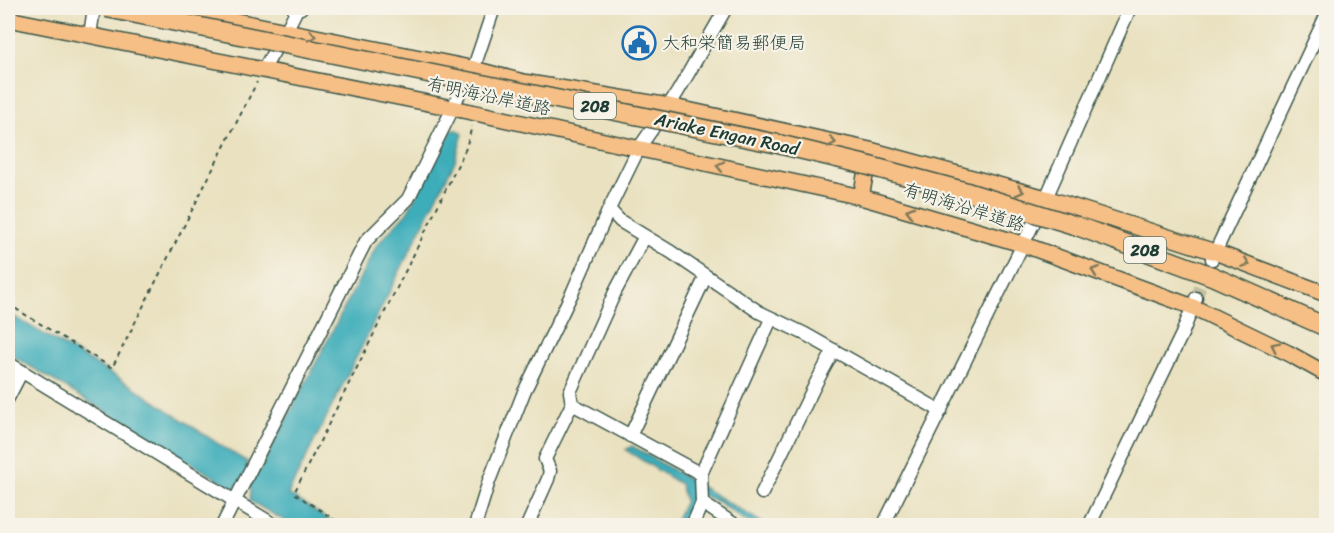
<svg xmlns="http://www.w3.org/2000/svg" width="1334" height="533" font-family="Sriracha,'Klee One',sans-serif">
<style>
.water{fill:#3dadba;stroke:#2e7577;stroke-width:1.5}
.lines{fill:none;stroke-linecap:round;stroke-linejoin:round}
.minor-tunnel{stroke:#c1c0a3;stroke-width:12;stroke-dasharray:12 6;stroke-linecap:butt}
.minor-casing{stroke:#3d5649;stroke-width:15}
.major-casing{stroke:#3d5649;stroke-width:18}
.highway-casing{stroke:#3d5649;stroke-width:21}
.path{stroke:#3d5649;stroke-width:2;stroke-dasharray:4.5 4.5;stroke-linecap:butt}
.minor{stroke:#fff;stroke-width:12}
.major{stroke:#f5bf86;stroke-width:15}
.highway{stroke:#f5bf86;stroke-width:18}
.highway-bridge-casing{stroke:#3d5649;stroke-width:21;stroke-linecap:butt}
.highway-bridge{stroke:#f5bf86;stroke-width:18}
.oneway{stroke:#7f7859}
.labels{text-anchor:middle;stroke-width:4.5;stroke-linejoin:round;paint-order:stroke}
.shield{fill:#f7f3e8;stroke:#60746a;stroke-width:1.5}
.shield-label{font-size:16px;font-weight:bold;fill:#1f3d34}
.poi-label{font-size:18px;fill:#1f3d34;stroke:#f7f3e8;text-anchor:start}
.street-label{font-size:18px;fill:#1f3d34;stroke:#f7f3e8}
</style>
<rect width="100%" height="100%" fill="#f7f3e8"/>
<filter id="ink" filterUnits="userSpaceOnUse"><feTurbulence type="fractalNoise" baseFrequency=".0167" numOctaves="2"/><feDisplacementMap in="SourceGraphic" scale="12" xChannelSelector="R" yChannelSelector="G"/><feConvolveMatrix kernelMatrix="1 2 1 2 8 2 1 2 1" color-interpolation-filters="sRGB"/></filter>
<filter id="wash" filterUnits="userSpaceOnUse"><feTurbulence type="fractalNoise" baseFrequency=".008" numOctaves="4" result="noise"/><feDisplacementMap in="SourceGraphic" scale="24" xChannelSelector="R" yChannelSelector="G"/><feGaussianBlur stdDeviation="1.35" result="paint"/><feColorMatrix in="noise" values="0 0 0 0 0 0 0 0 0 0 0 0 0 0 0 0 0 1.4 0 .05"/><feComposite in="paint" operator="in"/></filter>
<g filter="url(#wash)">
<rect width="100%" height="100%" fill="#e9e1bf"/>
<path class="water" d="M 452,130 L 458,130 L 463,134 L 455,161 L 288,494 L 337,525 L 292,525 L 250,501 L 251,484 L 243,480 L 234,489 L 8,353 L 8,313 L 132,386 L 229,451 L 248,462 L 246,467 L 259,472 L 377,245 L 407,212 Z
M 632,446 L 766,525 L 752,525 L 718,502 L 698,493 L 684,525 L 673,525 L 685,501 L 680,484 L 626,450 Z"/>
</g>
<g filter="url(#ink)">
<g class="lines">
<path class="minor-tunnel" d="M 1196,298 L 1212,259"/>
<defs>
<path id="minor" d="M 90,35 L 94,8
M 263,70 L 286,31 L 297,9 L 301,8
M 609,209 L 620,221 L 671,252 L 759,312 L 805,334 L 941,411
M 1212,259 L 1326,16
M 8,363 L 276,526
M 8,398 L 22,371
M 572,404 L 570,392 L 575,381 L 615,292 L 645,236
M 630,436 L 706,276
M 762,493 L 817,381 L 834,350
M 702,503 L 737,526
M 222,526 L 366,241 L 408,199 L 453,108 L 470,68 L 475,64 L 494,8
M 475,526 L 489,481 L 524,392 L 573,291 L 609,209 L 639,148 L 677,93 L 726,8
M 527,526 L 548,479 L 550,471 L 545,459 L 572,404 L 701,474
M 692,526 L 702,503 L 701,474 L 771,319
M 883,526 L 1046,198 L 1130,8
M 1089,526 L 1182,334 L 1196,298"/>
<path id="major" d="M 172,8 L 470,68 L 523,82 L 669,106 L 870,150 L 1046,198 L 1215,252 L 1326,294
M 8,19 L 453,108 L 861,197 L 1022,244 L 1193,307 L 1288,353 L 1326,374
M 861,197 L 869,155"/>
<path id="highway" d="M 1077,226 L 1212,276 L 1326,327"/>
</defs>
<use href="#minor" class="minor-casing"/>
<use href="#major" class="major-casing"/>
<use href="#highway" class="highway-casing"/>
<path class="path" d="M 8,304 L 112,368 L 257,82
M 344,526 L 294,493 L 427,228 L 466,148 L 472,126"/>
<use href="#minor" class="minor"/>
<use href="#major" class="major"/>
<use href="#highway" class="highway"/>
<defs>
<path id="highway-bridge" d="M 107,8 L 778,144 L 862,164 L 967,192 L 1077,226"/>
</defs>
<use href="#highway-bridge" class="highway-bridge-casing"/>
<use href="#highway-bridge" class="highway-bridge"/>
</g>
<defs><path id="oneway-chevron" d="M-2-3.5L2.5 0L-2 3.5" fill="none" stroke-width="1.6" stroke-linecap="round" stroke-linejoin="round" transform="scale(1.5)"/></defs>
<g class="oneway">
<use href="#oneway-chevron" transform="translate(312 36) rotate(12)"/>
<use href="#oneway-chevron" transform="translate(832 142) rotate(12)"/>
<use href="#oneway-chevron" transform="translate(720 166) rotate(-168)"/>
<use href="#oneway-chevron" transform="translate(1020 191) rotate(15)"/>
<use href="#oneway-chevron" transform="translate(910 211) rotate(-164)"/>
<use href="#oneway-chevron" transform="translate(1246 263) rotate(20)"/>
<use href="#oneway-chevron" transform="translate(1095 271) rotate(-160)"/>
<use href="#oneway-chevron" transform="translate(1275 346) rotate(-154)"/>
</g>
</g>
<defs>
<symbol id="civic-ring" viewBox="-11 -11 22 22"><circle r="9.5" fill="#f7f3e8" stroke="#1f6fb2" stroke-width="1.5"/><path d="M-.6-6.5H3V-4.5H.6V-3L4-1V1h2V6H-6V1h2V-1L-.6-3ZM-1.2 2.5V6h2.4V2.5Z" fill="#1f6fb2"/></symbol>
</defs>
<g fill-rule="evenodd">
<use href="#civic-ring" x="620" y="24" width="38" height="38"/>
</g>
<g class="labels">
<g class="shield">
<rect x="574" y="93" width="42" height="26" rx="4.5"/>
<rect x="1124" y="237" width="42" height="26" rx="4.5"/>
</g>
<g class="shield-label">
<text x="595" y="112">208</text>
<text x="1145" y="256">208</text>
</g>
<g class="poi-label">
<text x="662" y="49">大和栄簡易郵便局</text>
</g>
<g class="street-label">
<text transform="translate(489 96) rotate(12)" y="6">有明海沿岸道路</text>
<text transform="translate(727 134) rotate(12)" y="6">Ariake Engan Road</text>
<text transform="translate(964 207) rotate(17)" y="6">有明海沿岸道路</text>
</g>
</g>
<rect width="1334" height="533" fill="none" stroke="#f7f3e8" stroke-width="30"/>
</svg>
